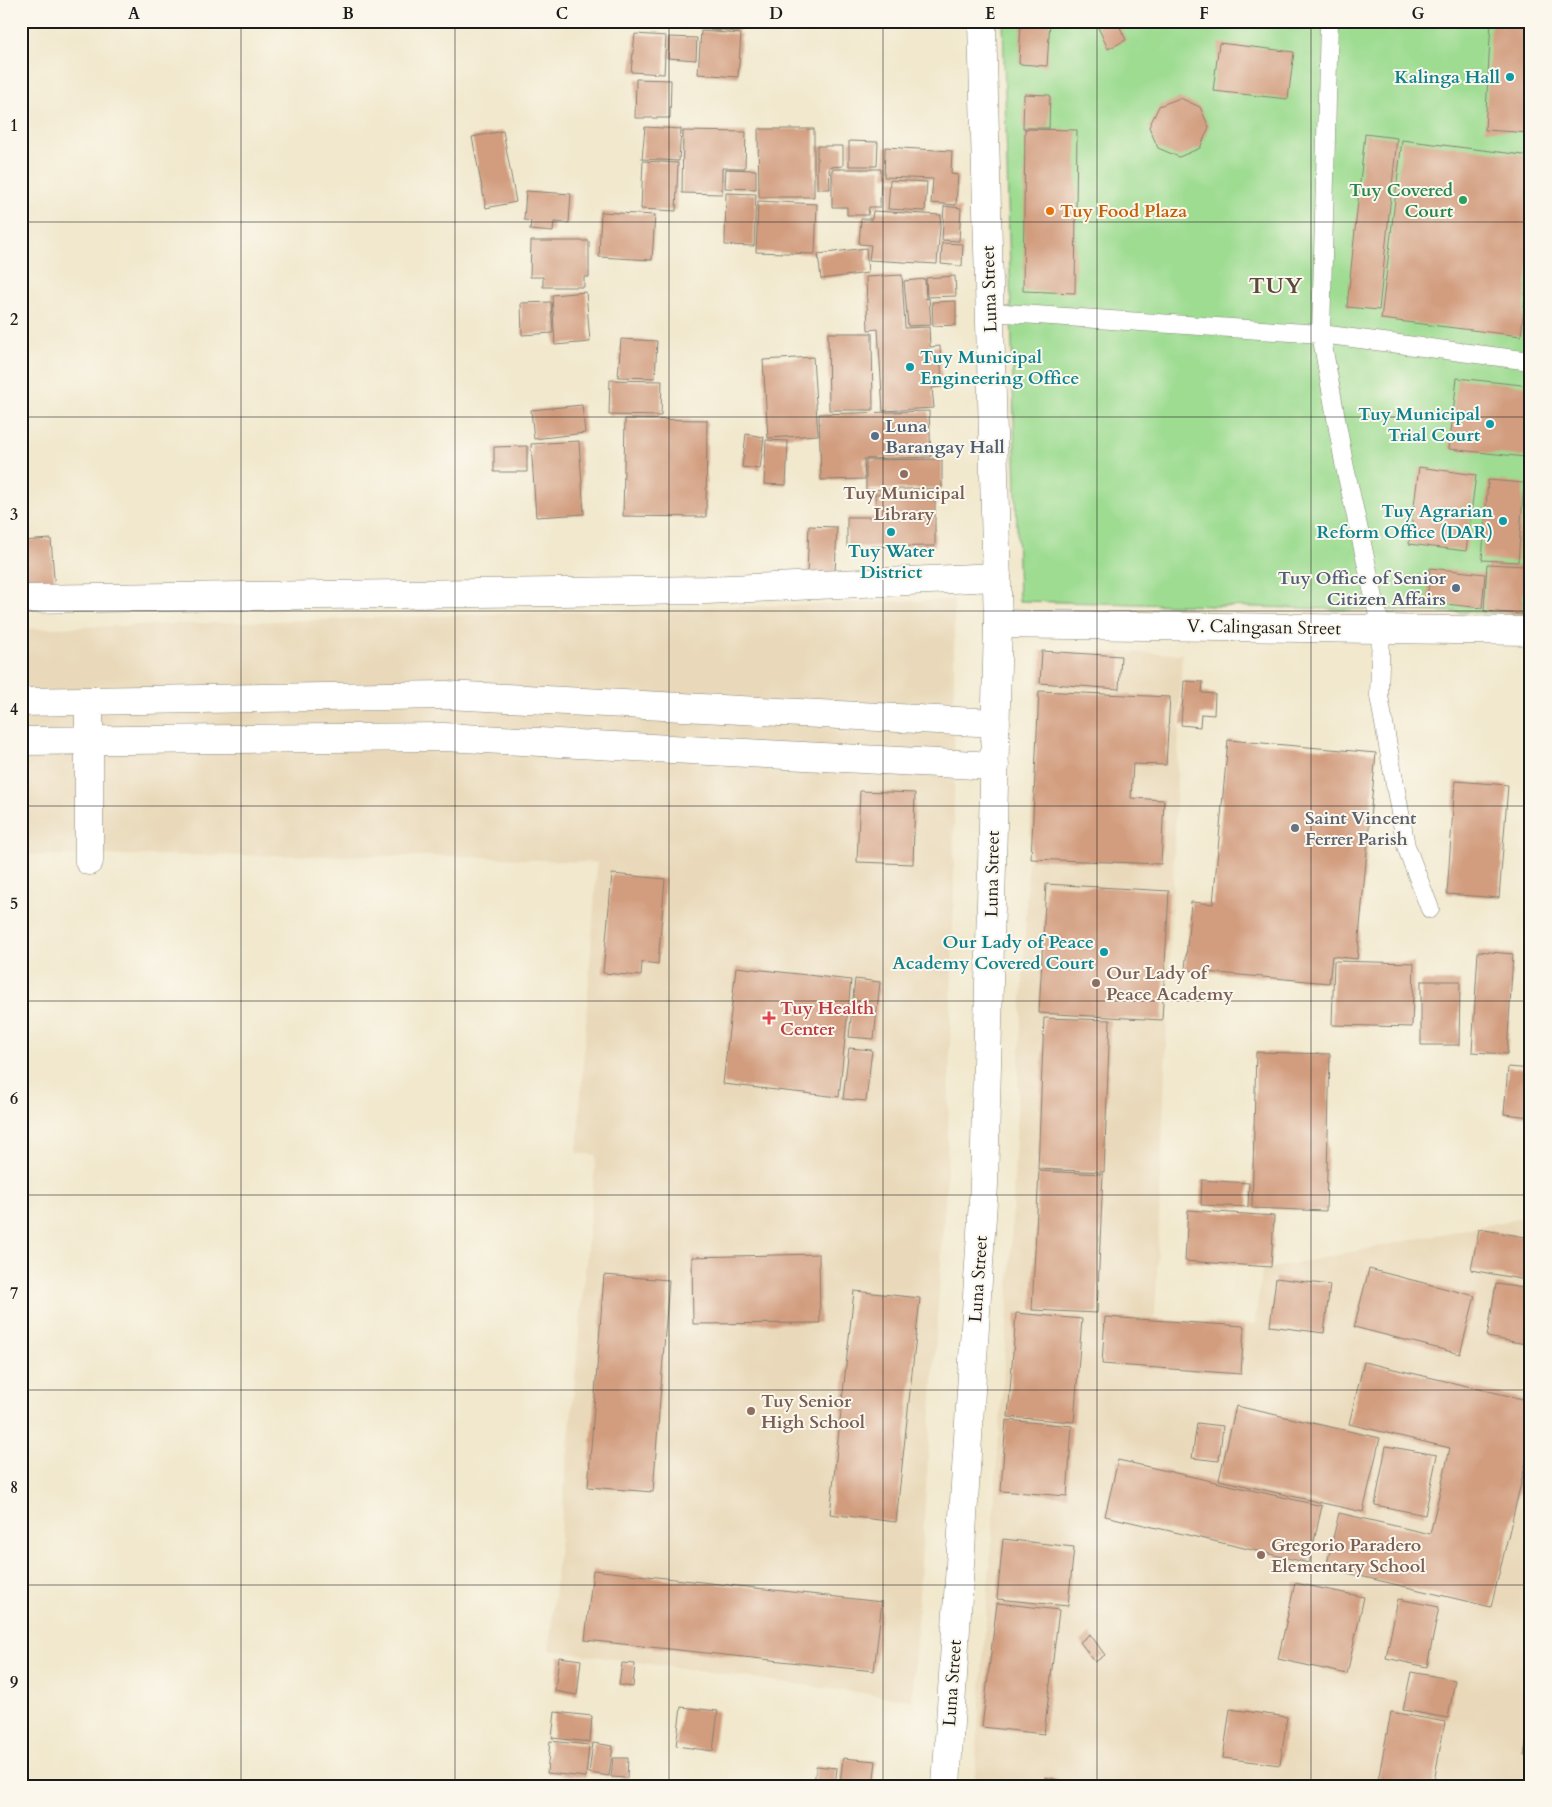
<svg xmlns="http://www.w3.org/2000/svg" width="1552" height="1807" font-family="Cardo,serif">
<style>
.built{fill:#e9d9ba}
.green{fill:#9ddc91;stroke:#5c7c56}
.building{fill:#d29c7e}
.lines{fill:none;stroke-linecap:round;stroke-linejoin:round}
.service-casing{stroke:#868274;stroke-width:19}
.minor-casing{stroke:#868274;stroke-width:29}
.tertiary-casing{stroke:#868274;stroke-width:29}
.service{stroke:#fff;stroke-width:18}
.minor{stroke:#fff;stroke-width:28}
.tertiary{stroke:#fff;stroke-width:28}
.grid{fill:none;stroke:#1c1c1c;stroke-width:1;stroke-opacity:0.55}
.culture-dot{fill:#0f9aa8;stroke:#fbf7ec;stroke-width:2}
.leisure-dot{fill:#2e9e5b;stroke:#fbf7ec;stroke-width:2}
.food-dot{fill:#e8710a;stroke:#fbf7ec;stroke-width:2}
.service-dot{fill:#5c6f8a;stroke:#fbf7ec;stroke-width:2}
.education-dot{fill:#8d6e63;stroke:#fbf7ec;stroke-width:2}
.worship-dot{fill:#6b7280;stroke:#fbf7ec;stroke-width:2}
.health-dot{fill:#e0444e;stroke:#fbf7ec;stroke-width:2}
.labels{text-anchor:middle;stroke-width:4;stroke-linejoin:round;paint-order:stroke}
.culture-label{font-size:18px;font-weight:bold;fill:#0d838f;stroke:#fbf7ec;text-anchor:end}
.leisure-label{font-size:18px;font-weight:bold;fill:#27864d;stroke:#fbf7ec;text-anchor:end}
.food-label{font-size:18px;font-weight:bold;fill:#c56008;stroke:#fbf7ec;text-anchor:start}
.street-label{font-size:18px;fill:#1c1c1c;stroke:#fbf7ec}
.service-label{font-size:18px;font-weight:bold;fill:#4e5e75;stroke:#fbf7ec;text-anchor:start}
.education-label{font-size:18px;font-weight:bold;fill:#785e54;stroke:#fbf7ec;text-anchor:start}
.worship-label{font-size:18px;font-weight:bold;fill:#5b616d;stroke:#fbf7ec;text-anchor:start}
.health-label{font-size:18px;font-weight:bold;fill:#be3a42;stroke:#fbf7ec;text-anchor:start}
.district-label{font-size:22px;font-weight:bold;letter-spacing:1px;fill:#5c493e;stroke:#fbf7ec}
.neatline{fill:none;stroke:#1c1c1c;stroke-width:2}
.grid-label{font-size:16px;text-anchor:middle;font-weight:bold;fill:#1c1c1c}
</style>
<rect width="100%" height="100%" fill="#fbf7ec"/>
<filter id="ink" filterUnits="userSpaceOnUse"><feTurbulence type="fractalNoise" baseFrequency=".02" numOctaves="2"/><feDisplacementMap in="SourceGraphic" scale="10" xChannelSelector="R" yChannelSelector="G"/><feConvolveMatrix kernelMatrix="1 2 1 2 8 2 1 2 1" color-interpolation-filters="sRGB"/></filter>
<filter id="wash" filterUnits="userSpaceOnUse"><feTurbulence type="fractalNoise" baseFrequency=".0096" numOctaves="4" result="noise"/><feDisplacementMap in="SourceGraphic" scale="20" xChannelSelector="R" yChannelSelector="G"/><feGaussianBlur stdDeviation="1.12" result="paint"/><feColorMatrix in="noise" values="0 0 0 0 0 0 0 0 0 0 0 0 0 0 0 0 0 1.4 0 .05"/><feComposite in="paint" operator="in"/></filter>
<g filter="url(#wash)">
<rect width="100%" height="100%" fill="#f1e8cd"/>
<path class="built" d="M 954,600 L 954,882 L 947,1171 L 912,1700 L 549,1650 L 596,1155 L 577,1153 L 597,863 L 459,856 L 21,855 L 21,629 Z
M 1038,650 L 1182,654 L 1155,1319 L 1255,1324 L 1262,1270 L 1531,1216 L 1531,1786 L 974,1786 L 1008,1311 Z"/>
<path class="green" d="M 1003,21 L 1531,21 L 1531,614 L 1019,601 Z"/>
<g id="blocks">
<path class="building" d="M 699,21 L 721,21 L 720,31 L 698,28 Z
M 723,21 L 739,21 L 739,32 L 722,30 Z
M 1021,21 L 1050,21 L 1047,66 L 1019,64 Z
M 1105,21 L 1117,21 L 1126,40 L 1108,49 L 1097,25 Z
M 1491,21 L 1531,23 L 1531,133 L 1485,130 Z
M 701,31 L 741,34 L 738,77 L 698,74 Z
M 635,34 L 666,36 L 664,74 L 631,72 Z
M 669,37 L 697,38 L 696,60 L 668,58 Z
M 1219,43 L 1294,52 L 1288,99 L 1213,91 Z
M 636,79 L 671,80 L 670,118 L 635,118 Z
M 1024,94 L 1050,95 L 1049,128 L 1023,128 Z
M 1180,98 L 1200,107 L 1209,127 L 1200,148 L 1179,157 L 1158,148 L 1149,127 L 1159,106 Z
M 645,127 L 681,129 L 679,161 L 642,159 Z
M 758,129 L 814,129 L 814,197 L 759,197 Z
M 1025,129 L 1077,130 L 1075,293 L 1023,291 Z
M 503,131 L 516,202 L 486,208 L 472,137 Z
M 683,131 L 746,132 L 745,168 L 722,168 L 722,194 L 682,193 Z
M 1365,134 L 1397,138 L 1379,310 L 1347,307 Z
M 1402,140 L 1531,156 L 1531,244 L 1521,336 L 1381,319 Z
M 849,141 L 878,142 L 877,166 L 849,166 Z
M 817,146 L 843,146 L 843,166 L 829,167 L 830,189 L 817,189 Z
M 885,147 L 952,151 L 951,174 L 958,175 L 956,205 L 931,203 L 933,179 L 884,177 Z
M 643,161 L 678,163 L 676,211 L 641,209 Z
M 726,169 L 756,170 L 756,189 L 725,188 Z
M 832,169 L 881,169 L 880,207 L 869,207 L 868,215 L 847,215 L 847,207 L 832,207 Z
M 890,180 L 927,182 L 925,211 L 888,209 Z
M 526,191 L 571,194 L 569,223 L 554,222 L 553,232 L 530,230 L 531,221 L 524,220 Z
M 726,193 L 756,194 L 754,246 L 725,245 Z
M 758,201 L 817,204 L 815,254 L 756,252 Z
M 944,206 L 961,208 L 959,241 L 942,240 Z
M 873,211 L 941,215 L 937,264 L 869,260 L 871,245 L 859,244 L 861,219 L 872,219 Z
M 601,212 L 655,215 L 652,260 L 599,257 Z
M 531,241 L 589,241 L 589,277 L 584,277 L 584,287 L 543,287 L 543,277 L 530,277 Z
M 942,243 L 963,244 L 962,266 L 941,264 Z
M 866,248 L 868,273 L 821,279 L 818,254 Z
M 902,275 L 905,328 L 929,327 L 930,347 L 940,346 L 942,387 L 932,388 L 934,408 L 883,411 L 878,329 L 868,330 L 866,277 Z
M 955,276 L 956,296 L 927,297 L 926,278 Z
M 925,279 L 926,299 L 929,298 L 931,325 L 908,326 L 904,281 Z
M 586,292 L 590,342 L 555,345 L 552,295 Z
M 956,301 L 956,325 L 933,326 L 932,302 Z
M 551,302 L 553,333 L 522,335 L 521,303 Z
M 828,333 L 872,333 L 873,410 L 829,410 Z
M 621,339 L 657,341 L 655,378 L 618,377 Z
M 813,357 L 818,435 L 768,438 L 763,360 Z
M 1457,378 L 1531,386 L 1525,457 L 1449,449 Z
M 610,380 L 662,381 L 661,416 L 609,415 Z
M 582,405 L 585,433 L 534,439 L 531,410 Z
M 929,411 L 931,457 L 864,459 L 865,479 L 821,480 L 819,414 Z
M 625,419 L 707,420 L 706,517 L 623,516 Z
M 746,434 L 764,437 L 760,469 L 742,467 Z
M 766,440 L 788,441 L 786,485 L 764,484 Z
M 579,441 L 584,514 L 536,517 L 531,444 Z
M 527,446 L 527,472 L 494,472 L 494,447 Z
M 942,459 L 942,488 L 866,490 L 866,460 Z
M 1419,467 L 1476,475 L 1466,551 L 1409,544 Z
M 1488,480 L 1524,483 L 1518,562 L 1482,560 Z
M 875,494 L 935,494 L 935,546 L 847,547 L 847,517 L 876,517 Z
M 809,526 L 837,527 L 835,574 L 807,573 Z
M 51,539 L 55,591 L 21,593 L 21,541 Z
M 1487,564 L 1525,566 L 1522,614 L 1484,611 Z
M 1430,568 L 1485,574 L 1482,608 L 1427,602 Z
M 1042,651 L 1121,656 L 1119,689 L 1040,683 Z
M 1184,681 L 1203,682 L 1202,693 L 1215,694 L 1214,715 L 1201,714 L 1200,727 L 1181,725 Z
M 1039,691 L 1170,697 L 1166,765 L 1133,764 L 1131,798 L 1164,800 L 1161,864 L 1031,859 Z
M 1228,740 L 1376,753 L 1357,959 L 1332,956 L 1329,983 L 1185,970 L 1191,902 L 1213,904 Z
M 1455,781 L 1508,785 L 1499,898 L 1447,894 Z
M 860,791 L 915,793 L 913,864 L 857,862 Z
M 612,874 L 665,879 L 658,964 L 642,962 L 641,976 L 603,973 Z
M 1046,884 L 1169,891 L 1162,1020 L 1039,1013 Z
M 1478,951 L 1513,954 L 1507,1054 L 1472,1052 Z
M 1334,961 L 1414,963 L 1412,1027 L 1332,1025 Z
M 736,967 L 851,980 L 839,1097 L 723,1084 Z
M 855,979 L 880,982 L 874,1039 L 849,1037 Z
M 1421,981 L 1460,981 L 1459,1045 L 1421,1045 Z
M 1044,1018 L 1110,1020 L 1104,1172 L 1038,1169 Z
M 849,1048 L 872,1050 L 866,1101 L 843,1099 Z
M 1256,1052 L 1330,1054 L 1326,1211 L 1252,1208 Z
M 1508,1067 L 1531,1069 L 1531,1117 L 1504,1114 Z
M 1039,1171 L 1103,1174 L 1097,1313 L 1032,1310 Z
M 1202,1180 L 1249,1183 L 1248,1207 L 1201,1205 Z
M 1188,1210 L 1274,1216 L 1271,1267 L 1185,1261 Z
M 1479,1229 L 1531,1238 L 1531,1281 L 1471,1270 Z
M 819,1254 L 820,1323 L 693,1324 L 692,1257 Z
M 1369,1269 L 1475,1296 L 1460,1354 L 1354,1327 Z
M 604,1275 L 669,1280 L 653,1492 L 588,1487 Z
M 1276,1278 L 1330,1285 L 1324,1333 L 1270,1326 Z
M 1496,1284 L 1531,1289 L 1531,1345 L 1487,1337 Z
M 854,1291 L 920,1298 L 896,1522 L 830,1514 Z
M 1016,1313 L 1082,1319 L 1074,1422 L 1008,1417 Z
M 1105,1317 L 1244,1326 L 1241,1374 L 1102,1364 Z
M 1364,1362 L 1531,1401 L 1531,1442 L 1491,1607 L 1326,1568 L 1339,1513 L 1430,1534 L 1450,1448 L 1349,1424 Z
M 1236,1406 L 1380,1438 L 1363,1512 L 1219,1480 Z
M 1006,1420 L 1072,1426 L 1067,1496 L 1001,1491 Z
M 1197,1423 L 1223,1426 L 1219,1461 L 1192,1458 Z
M 1386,1446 L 1437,1455 L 1425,1515 L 1375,1505 Z
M 1118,1460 L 1322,1506 L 1309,1563 L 1105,1516 Z
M 1003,1539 L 1074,1547 L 1068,1606 L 997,1599 Z
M 593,1570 L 882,1602 L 874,1671 L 585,1640 Z
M 1295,1583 L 1364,1597 L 1347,1674 L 1278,1659 Z
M 1398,1599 L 1439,1607 L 1427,1667 L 1386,1658 Z
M 997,1603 L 1059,1610 L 1044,1734 L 982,1727 Z
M 1090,1634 L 1105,1655 L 1095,1662 L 1080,1642 Z
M 559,1657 L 581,1660 L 577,1695 L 555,1691 Z
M 622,1663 L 635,1664 L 633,1687 L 619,1685 Z
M 1411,1672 L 1455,1680 L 1448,1718 L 1403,1710 Z
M 681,1707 L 718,1711 L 713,1751 L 676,1746 Z
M 1230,1709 L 1287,1717 L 1280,1765 L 1223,1758 Z
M 555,1712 L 592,1716 L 590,1742 L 552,1738 Z
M 1391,1712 L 1445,1722 L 1433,1786 L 1377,1786 Z
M 1530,1721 L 1531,1721 L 1531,1756 L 1524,1755 Z
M 550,1741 L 589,1745 L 586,1777 L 547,1773 Z
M 593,1743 L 613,1746 L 609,1776 L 589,1773 Z
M 613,1758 L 628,1758 L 627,1778 L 611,1777 Z
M 843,1758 L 876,1761 L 873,1786 L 840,1784 Z
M 816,1766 L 837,1768 L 835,1786 L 814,1786 Z
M 1045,1777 L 1082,1785 L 1082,1786 L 1044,1786 Z"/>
</g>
</g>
<g filter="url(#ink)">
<use href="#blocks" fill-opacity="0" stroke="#868274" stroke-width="1"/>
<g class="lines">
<defs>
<path id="service" d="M 1329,21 L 1321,334 L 1344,463 L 1381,629 L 1379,696 L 1406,846 L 1430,909
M 990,312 L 1321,334 L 1531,361"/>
<path id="minor" d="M 21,599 L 706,590 L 997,577
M 998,624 L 1531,631
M 89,701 L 89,861
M 21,702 L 446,695 L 996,723
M 21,741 L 444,737 L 995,766"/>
<path id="tertiary" d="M 946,1786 L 984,1185 L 998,624 L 982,21"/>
</defs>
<use href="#service" class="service-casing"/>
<use href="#minor" class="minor-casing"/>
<use href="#tertiary" class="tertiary-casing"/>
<use href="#service" class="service"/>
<use href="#minor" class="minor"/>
<use href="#tertiary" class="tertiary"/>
</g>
</g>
<path class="grid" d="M 241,21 L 241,1786M 455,21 L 455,1786M 669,21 L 669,1786M 883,21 L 883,1786M 1097,21 L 1097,1786M 1311,21 L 1311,1786M 21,222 L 1531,222M 21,417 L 1531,417M 21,611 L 1531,611M 21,806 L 1531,806M 21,1001 L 1531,1001M 21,1195 L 1531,1195M 21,1390 L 1531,1390M 21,1585 L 1531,1585"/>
<g class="culture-dot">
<circle cx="1510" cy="77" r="5"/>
<circle cx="910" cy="367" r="5"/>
<circle cx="1490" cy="424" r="5"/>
<circle cx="1503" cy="521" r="5"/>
<circle cx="891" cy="532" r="5"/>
<circle cx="1104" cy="952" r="5"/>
</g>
<circle class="leisure-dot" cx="1463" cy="200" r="5"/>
<circle class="food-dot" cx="1050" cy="211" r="5"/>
<g class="service-dot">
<circle cx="875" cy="436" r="5"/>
<circle cx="1456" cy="588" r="5"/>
</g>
<g class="education-dot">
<circle cx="904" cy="474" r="5"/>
<circle cx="1096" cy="983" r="5"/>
<circle cx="751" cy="1411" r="5"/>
<circle cx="1261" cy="1555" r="5"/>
</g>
<circle class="worship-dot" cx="1295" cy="828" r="5"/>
<path class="health-dot" d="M766.5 1010.5h5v5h5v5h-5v5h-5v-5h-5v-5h5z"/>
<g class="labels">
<g class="culture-label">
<text x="1500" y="83">Kalinga Hall</text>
<text x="920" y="363" text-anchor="start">Tuy Municipal<tspan x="920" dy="21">Engineering Office</tspan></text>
<text x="1480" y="420">Tuy Municipal<tspan x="1480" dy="21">Trial Court</tspan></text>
<text x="1493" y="517">Tuy Agrarian<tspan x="1493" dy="21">Reform Office (DAR)</tspan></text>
<text x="891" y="557" text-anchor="middle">Tuy Water<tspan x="891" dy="21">District</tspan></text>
<text x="1094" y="948">Our Lady of Peace<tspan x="1094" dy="21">Academy Covered Court</tspan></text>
</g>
<g class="leisure-label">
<text x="1453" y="196">Tuy Covered<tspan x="1453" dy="21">Court</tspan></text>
</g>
<g class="food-label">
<text x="1060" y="217">Tuy Food Plaza</text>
</g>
<g class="street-label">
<text transform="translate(989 289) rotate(-92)" y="6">Luna Street</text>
<text transform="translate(1264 627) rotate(1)" y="6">V. Calingasan Street</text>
<text transform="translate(992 874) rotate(-89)" y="6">Luna Street</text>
<text transform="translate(978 1279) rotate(-86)" y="6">Luna Street</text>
<text transform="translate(952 1683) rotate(-86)" y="6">Luna Street</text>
</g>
<g class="service-label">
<text x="885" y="432">Luna<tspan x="885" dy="21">Barangay Hall</tspan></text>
<text x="1446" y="584" text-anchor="end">Tuy Office of Senior<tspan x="1446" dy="21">Citizen Affairs</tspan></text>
</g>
<g class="education-label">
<text x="904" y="499" text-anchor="middle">Tuy Municipal<tspan x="904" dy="21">Library</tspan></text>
<text x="1106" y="979">Our Lady of<tspan x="1106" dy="21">Peace Academy</tspan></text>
<text x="761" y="1407">Tuy Senior<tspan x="761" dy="21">High School</tspan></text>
<text x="1271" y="1551">Gregorio Paradero<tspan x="1271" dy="21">Elementary School</tspan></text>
</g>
<g class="worship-label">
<text x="1305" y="824">Saint Vincent<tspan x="1305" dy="21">Ferrer Parish</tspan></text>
</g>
<g class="health-label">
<text x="780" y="1014">Tuy Health<tspan x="780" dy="21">Center</tspan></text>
</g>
<g class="district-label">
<text x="1276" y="293">TUY</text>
</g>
</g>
<rect width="1552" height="1807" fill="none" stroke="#fbf7ec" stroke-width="55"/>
<rect x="28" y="28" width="1496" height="1752" class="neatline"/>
<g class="grid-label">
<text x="134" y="19">A</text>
<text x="348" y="19">B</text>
<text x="562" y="19">C</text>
<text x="776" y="19">D</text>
<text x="990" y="19">E</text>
<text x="1204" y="19">F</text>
<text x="1418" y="19">G</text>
<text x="14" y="131">1</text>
<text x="14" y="325">2</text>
<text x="14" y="520">3</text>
<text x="14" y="715">4</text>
<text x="14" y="909">5</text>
<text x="14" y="1104">6</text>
<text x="14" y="1299">7</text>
<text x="14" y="1493">8</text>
<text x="14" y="1688">9</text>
</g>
</svg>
